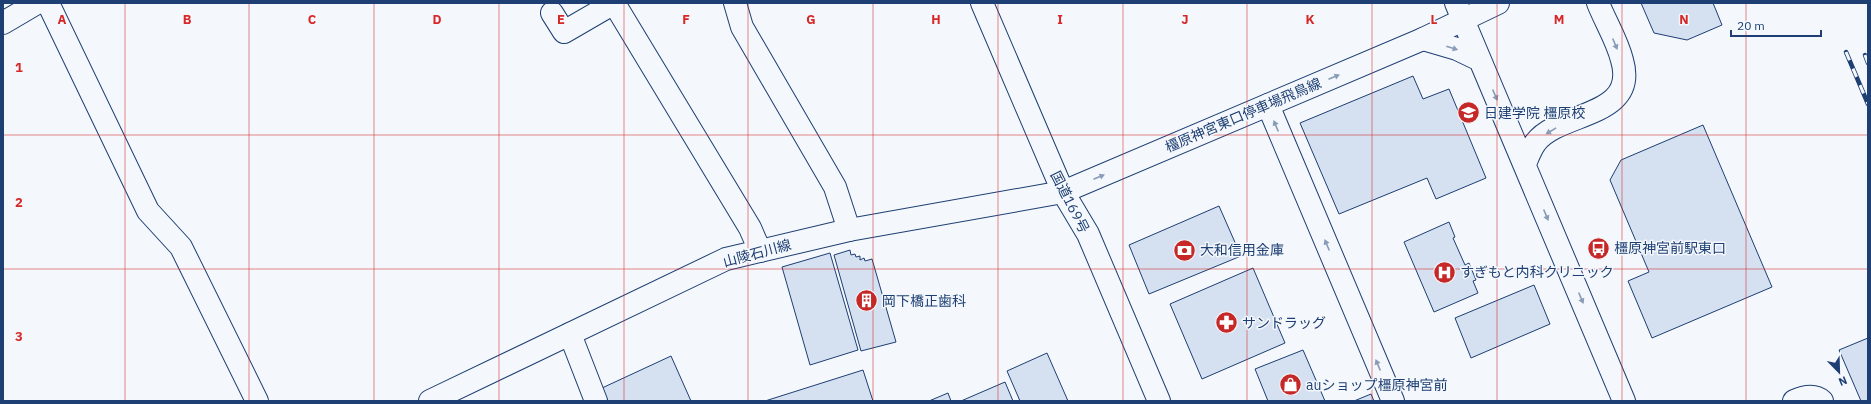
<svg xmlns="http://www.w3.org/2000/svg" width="1871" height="404" font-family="'IBM Plex Sans','Noto Sans JP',sans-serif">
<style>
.building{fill:#d5e0f0;stroke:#1d3f73}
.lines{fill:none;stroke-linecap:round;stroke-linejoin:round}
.minor-casing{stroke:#1d3f73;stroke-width:24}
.major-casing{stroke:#1d3f73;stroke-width:24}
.highway-casing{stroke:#1d3f73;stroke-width:24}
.minor{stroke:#f4f7fb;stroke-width:22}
.major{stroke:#f4f7fb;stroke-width:22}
.highway{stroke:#f4f7fb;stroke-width:22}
.rail-casing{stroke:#1d3f73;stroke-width:4.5}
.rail{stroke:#f4f7fb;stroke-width:3;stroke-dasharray:9;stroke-linecap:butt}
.oneway{fill:#889bb7}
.grid{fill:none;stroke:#d62828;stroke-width:1;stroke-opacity:0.55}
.labels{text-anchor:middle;stroke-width:3;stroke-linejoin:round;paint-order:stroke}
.poi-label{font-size:14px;fill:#1d3f73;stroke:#f4f7fb;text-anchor:start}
.street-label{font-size:14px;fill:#1d3f73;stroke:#f4f7fb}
.grid-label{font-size:13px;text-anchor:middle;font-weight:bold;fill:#d62828;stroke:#f4f7fb;stroke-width:3;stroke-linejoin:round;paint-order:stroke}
</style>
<rect width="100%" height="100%" fill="#f4f7fb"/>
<path class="building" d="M 1641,3 L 1713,3 L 1722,25 L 1687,40 L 1654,33 Z
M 1413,76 L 1423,99 L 1449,89 L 1486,178 L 1436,199 L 1427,178 L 1339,214 L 1300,123 Z
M 1703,125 L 1772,287 L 1652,338 L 1628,281 L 1649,272 L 1610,180 L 1621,160 Z
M 1219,206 L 1241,256 L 1149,294 L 1129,245 Z
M 1449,222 L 1455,237 L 1453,238 L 1465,265 L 1469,263 L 1476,280 L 1473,281 L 1478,293 L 1434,312 L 1404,242 Z
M 850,250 L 851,255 L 855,254 L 856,257 L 860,256 L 860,260 L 864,258 L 865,261 L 872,259 L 896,342 L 861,351 L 834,255 Z
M 830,253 L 858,350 L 810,365 L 782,267 Z
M 1253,268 L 1285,343 L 1202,379 L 1170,304 Z
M 1534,285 L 1550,324 L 1471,358 L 1455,318 Z
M 1868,338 L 1868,401 L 1861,401 L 1839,350 Z
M 1303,350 L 1325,401 L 1268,401 L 1255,369 Z
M 1047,353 L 1068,401 L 1020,401 L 1007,371 Z
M 671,356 L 691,401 L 608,401 L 602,388 Z
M 863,370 L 873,401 L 765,401 Z
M 1005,382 L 1013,401 L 961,401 Z
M 948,393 L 951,401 L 929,401 Z
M 1371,394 L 1374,401 L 1354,401 Z"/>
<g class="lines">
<defs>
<path id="minor" d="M 48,3 L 148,211 L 181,247 L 257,401
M 735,3 L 742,27 L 835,187 L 849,230
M 1456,3 L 1624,401
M 552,13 L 564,32 L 614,3 L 750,228 L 760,251
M 3,23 L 37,3
M 1423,39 L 1498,3
M 1423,39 L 1457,49 L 1480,60
M 1268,105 L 1393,401
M 1525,164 C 1528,157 1531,148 1536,142 C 1560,111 1639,118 1622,60 C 1617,40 1605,21 1598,3
M 570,334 L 596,401
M 1794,401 C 1803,397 1814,394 1822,401"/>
<path id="major" d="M 430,401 L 726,259 L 849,230 L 1063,192 L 1423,39"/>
<path id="highway" d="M 982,3 L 1063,192 L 1088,234 L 1159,401"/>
</defs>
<use href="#minor" class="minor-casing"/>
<use href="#major" class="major-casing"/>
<use href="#highway" class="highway-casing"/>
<use href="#minor" class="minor"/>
<use href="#major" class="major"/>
<use href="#highway" class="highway"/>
<defs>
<path id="rail" d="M 1846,52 L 1868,104
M 1865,55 L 1868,63"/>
</defs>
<use href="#rail" class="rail-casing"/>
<use href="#rail" class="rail"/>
</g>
<defs><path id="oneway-solid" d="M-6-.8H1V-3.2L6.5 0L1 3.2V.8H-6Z"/></defs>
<g class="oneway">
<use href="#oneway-solid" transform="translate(1615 44) rotate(67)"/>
<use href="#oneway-solid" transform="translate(1452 48) rotate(18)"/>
<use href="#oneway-solid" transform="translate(1334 77) rotate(-23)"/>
<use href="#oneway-solid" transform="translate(1495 95) rotate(67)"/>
<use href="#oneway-solid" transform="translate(1276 126) rotate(-113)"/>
<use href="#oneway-solid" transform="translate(1551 131) rotate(149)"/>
<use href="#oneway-solid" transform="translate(1099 177) rotate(-23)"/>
<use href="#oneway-solid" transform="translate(1546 215) rotate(67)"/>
<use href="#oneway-solid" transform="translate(1327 245) rotate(-113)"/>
<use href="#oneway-solid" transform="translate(1581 298) rotate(67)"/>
<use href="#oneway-solid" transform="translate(1378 365) rotate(-113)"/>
</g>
<path class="grid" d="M 125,3 L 125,401M 249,3 L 249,401M 374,3 L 374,401M 499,3 L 499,401M 624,3 L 624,401M 748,3 L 748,401M 873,3 L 873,401M 998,3 L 998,401M 1123,3 L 1123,401M 1247,3 L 1247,401M 1372,3 L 1372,401M 1497,3 L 1497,401M 1622,3 L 1622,401M 1746,3 L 1746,401M 3,135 L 1868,135M 3,269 L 1868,269"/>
<defs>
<symbol id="school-disc" viewBox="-11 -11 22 22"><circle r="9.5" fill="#c62828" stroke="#f4f7fb"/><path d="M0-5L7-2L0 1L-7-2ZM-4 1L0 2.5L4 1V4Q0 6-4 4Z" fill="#fff"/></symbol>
<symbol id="bus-disc" viewBox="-11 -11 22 22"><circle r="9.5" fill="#c62828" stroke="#f4f7fb"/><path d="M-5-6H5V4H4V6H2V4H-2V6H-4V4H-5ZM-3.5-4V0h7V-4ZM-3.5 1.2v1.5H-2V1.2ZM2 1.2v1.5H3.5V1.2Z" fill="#fff"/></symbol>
<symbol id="bank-disc" viewBox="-11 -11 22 22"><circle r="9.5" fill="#c62828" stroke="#f4f7fb"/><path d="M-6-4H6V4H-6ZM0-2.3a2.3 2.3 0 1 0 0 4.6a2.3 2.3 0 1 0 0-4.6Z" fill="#fff"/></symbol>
<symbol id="hospital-disc" viewBox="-11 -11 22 22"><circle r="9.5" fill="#c62828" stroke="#f4f7fb"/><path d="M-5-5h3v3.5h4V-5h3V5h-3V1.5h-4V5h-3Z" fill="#fff"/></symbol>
<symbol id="building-disc" viewBox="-11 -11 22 22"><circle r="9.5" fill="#c62828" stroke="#f4f7fb"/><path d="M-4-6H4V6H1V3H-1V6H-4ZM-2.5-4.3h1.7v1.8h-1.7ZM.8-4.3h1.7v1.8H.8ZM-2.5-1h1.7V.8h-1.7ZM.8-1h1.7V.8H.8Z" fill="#fff"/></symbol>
<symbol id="pharmacy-disc" viewBox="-11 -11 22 22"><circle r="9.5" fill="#c62828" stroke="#f4f7fb"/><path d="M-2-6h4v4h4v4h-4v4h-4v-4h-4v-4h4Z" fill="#fff"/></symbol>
<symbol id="shop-disc" viewBox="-11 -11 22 22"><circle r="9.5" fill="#c62828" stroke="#f4f7fb"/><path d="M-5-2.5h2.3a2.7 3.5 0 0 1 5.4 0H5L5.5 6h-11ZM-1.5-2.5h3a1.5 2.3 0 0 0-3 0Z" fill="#fff"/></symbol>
</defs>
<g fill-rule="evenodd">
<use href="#school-disc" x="1456" y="100" width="25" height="25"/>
<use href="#bus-disc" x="1586" y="236" width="25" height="25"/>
<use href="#bank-disc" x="1172" y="238" width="25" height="25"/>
<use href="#hospital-disc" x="1432" y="260" width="25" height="25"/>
<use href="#building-disc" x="854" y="288" width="25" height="25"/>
<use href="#pharmacy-disc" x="1214" y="310" width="25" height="25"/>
<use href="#shop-disc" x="1278" y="372" width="25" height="25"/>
</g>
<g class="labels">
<g class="poi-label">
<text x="1484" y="118">日建学院 橿原校</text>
<text x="1614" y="253">橿原神宮前駅東口</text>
<text x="1200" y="255">大和信用金庫</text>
<text x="1460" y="277">すぎもと内科クリニック</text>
<text x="882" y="306">岡下橋正歯科</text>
<text x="1242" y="328">サンドラッグ</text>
<text x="1306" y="390">auショップ橿原神宮前</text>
</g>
<g class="street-label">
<text transform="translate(1243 115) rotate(-23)" y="5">橿原神宮東口停車場飛鳥線</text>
<text transform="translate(1070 202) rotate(63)" y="5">国道169号</text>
<text transform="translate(757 253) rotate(-15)" y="5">山陵石川線</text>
</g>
</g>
<g class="grid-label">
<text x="62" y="24">A</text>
<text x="187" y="24">B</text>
<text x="312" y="24">C</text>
<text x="437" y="24">D</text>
<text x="561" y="24">E</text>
<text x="686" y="24">F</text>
<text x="811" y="24">G</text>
<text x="936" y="24">H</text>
<text x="1060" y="24">I</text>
<text x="1185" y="24">J</text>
<text x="1310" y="24">K</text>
<text x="1434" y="24">L</text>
<text x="1559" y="24">M</text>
<text x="1684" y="24">N</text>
<text x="19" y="72">1</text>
<text x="19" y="207">2</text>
<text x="19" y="341">3</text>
</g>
<rect width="1871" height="404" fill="none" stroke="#1d3f73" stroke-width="8"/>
<g transform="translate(1839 372) rotate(157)" stroke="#f4f7fb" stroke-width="3" paint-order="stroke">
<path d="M0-3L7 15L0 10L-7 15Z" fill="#1d3f73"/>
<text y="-6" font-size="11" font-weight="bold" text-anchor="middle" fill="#1d3f73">N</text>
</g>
<path d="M1731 30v6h90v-6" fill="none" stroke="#1d3f73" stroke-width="2"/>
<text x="1737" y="30" font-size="12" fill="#1d3f73" stroke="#f4f7fb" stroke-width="3" paint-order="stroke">20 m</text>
</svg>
